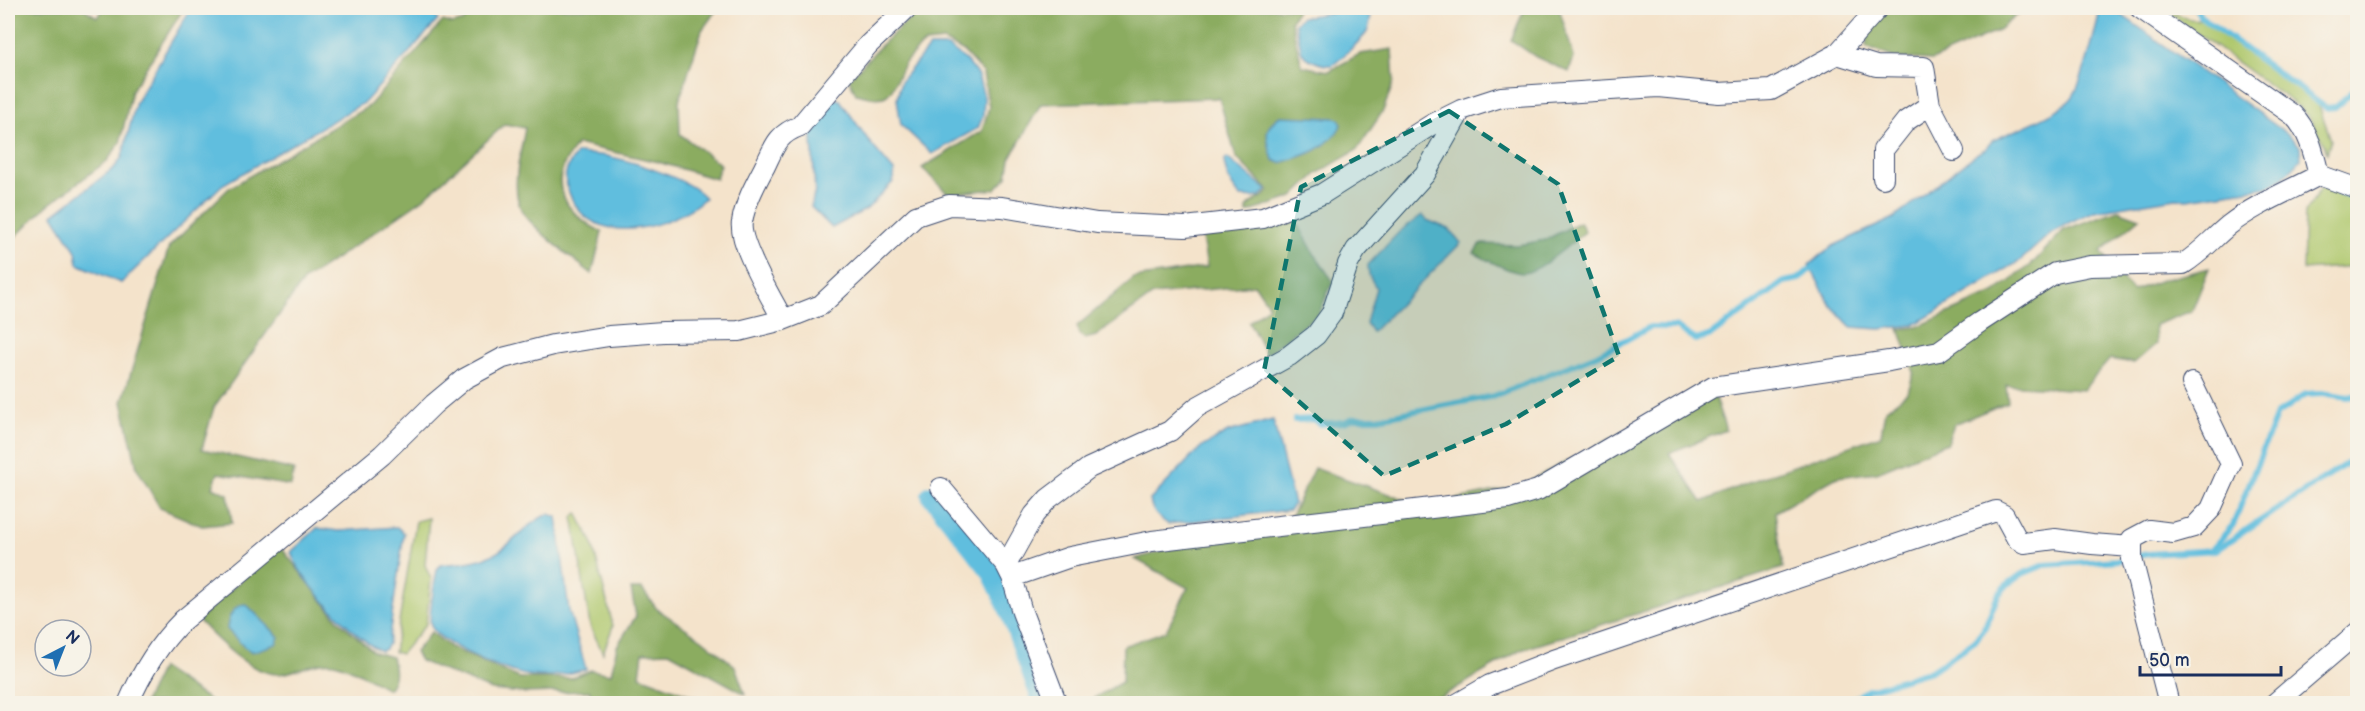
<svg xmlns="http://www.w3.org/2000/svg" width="2365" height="711" font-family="'Balsamiq Sans',sans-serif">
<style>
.green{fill:#afc86d;stroke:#657c66;stroke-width:1.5}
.forest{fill:#8bac60;stroke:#536e5f;stroke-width:1.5}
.water{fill:#60bede;stroke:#3e769e;stroke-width:1.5}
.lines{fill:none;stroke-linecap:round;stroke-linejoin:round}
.stream{stroke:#60bede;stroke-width:6}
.canal{stroke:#60bede;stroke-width:20}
.minor-casing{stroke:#3c4a6e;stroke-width:22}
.minor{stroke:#fff;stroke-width:20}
.marked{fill:#0f766e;fill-opacity:0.2;stroke:#0f766e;stroke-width:4.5;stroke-dasharray:12 8;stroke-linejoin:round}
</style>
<rect width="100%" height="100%" fill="#f7f3e8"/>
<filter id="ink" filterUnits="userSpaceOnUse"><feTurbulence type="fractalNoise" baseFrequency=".0167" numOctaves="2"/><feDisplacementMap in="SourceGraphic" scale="12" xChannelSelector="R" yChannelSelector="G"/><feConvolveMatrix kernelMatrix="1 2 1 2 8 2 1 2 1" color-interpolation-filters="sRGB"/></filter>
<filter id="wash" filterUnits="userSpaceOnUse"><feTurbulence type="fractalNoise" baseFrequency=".008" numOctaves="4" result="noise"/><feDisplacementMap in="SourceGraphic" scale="24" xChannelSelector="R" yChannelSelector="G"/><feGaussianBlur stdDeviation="1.35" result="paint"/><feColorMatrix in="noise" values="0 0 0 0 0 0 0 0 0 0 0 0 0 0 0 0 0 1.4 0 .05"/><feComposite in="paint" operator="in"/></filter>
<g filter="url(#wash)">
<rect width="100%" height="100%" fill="#f4e3cb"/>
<path class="green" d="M 2162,8 C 2176,11 2184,22 2201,19 L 2318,103 L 2331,140 L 2327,153 C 2321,135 2313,120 2299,107 Z
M 2321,188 L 2336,188 L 2357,196 L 2357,266 L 2303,270 L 2305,213 Z
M 577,513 L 592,542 L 613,626 L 603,653 L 590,626 L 573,517 Z
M 429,518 L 425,565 L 431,579 L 426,624 L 401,654 L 394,652 L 416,521 Z"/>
<path class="forest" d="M 8,8 L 83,8 L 97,17 L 105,8 L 184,8 L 132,90 L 120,143 L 107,161 L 47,206 L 8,244 Z
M 469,8 L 718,8 L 702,30 L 679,101 L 680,134 L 720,164 L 716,179 L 658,162 L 577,144 C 572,152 565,160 562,169 C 553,199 578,220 602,232 L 592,274 C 576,261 526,224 520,207 C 511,183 521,153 525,128 L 505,124 L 423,199 L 303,281 L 214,407 L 202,449 L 294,470 L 291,486 L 218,473 L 213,487 L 228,494 L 232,523 L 202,526 L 160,508 L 137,468 L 122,402 L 169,247 L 229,188 L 369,106 L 443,21 L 453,24 L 464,21 Z
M 922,8 L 1298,8 L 1291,21 L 1302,66 L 1329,71 L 1360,54 L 1392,49 L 1394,81 L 1383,111 L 1357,150 L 1318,173 L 1293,197 L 1247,213 L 1247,208 C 1253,200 1262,199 1269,191 L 1236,157 L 1219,98 L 1041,104 L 1010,159 L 1007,177 L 995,189 L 948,194 L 922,168 L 982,131 L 989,107 L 983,73 L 964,52 L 944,41 L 925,43 C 917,50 906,59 902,68 C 888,97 891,103 856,94 L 849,79 L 885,41 Z
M 1525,8 L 1559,8 L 1574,57 L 1569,72 L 1536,57 L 1511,40 Z
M 1889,8 L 2025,8 L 1996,32 L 1932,60 L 1895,58 L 1866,47 L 1868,29 Z
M 2118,210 L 2140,218 L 2101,251 L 2132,291 L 2162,280 L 2209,268 L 2192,311 L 2155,325 L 2156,344 L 2134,363 L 2110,359 L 2083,390 L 2006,385 L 2008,402 L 1954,424 L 1947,443 L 1877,472 L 1837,477 L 1775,512 L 1783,568 L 1521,650 L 1441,697 L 1355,704 L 1102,704 L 1094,698 L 1122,682 L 1123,646 L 1166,631 L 1188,588 L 1135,559 L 1182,545 L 1284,531 L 1314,468 L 1424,506 L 1520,486 L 1635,426 L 1714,395 L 1726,430 L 1669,453 L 1702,502 L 1752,481 L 1881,435 L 1885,410 L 1908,392 L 1914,372 L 1899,329 L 1917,327 L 1994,293 L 2031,265 L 2064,230 Z
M 1295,218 L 1315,255 L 1333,281 L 1319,313 L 1266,354 L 1249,322 L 1269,306 L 1255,285 L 1153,295 L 1096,336 L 1085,339 L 1079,334 L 1077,326 L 1134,278 L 1207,267 L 1202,237 L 1260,228 Z
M 1580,222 L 1585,232 C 1570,243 1540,273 1522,273 C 1508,272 1487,260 1474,253 L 1480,244 L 1518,245 L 1545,240 Z
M 279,545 L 338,620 L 374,652 L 392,657 C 395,669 397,679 388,689 C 372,681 355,669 338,664 C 316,658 299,673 278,674 C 250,674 216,639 198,620 Z
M 631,589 L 642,589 L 657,609 L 702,639 L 735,666 L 745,694 L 669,652 L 643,653 L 640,676 L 711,703 L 591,703 L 590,691 L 523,693 L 491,690 L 420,661 L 415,652 L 431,632 L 450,647 L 519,678 L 571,678 L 591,670 L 611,674 L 617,646 L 636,616 Z
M 161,668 L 214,703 L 144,703 Z"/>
<path class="water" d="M 191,8 L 428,8 L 438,20 L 365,102 L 222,185 L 121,283 L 78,264 L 76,251 L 53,215 L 115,167 L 122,157 L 136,102 Z
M 1361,8 L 1372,9 C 1371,17 1370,25 1367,32 C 1364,37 1336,64 1332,65 C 1323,66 1307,60 1302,53 L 1295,23 L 1302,17 Z
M 2103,8 L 2112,8 L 2289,135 L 2300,146 L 2301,159 L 2283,178 L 2267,187 L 2187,199 L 2176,198 L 2095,211 L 2070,222 L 2051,233 L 2020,261 L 1914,325 L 1880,329 L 1851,327 L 1830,304 L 1809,265 L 1833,246 L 1894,218 L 1978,153 L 1985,149 L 1992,141 C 2014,130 2054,116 2070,100 C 2081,90 2097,26 2100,9 Z
M 929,47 L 948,47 L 967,61 L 978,76 L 984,97 L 983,116 L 978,128 L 932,154 L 901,125 L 897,99 L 901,81 Z
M 832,98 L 840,100 L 871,144 L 894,171 L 893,182 L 867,209 L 832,228 L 811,207 L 815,191 L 811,122 Z
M 1280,116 L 1333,118 L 1339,119 L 1342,124 C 1329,149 1305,156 1280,163 L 1273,160 C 1268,140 1260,129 1280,116 Z
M 577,153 C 588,154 600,154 611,157 C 634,162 692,180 705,198 C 671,229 592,250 570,195 C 562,176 565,169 577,153 Z
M 1227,158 L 1267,190 C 1260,199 1252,198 1241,197 C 1231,186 1226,176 1224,161 Z
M 1422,215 L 1427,220 L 1449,229 L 1461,243 L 1372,332 L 1366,323 L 1376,288 L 1369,275 L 1368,265 L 1399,232 Z
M 1273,420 L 1294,504 L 1289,510 L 1168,524 C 1157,517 1152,512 1150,500 L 1200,448 L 1228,432 Z
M 549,514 L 557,517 L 569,611 L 586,669 C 567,675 547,678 527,675 C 509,673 436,643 431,625 C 428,616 435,581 437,570 L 440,565 C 457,563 476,562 492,555 C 513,546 526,522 549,514 Z
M 397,527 L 404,533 L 388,644 L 385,649 L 381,651 C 356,639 299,579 291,552 L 317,528 L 338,531 Z
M 246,604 L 279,637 L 276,644 L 252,652 L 244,647 L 227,629 C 228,618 233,605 246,604 Z"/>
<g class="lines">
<path class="stream" d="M 2196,8 L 2200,16 L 2326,108 L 2335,107 L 2358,87
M 2338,192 L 2358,200
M 1295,420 L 1314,419 L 1320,424 L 1344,422 L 1354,418 L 1378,418 L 1494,396 L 1597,355 L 1650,327 L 1676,327 L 1696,340 L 1711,335 L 1784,282 L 1799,279 L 1809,270 L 1816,269
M 2210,551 L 2233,525 L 2277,414 L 2306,394 L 2321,393 L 2349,397 L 2358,395
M 1845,704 L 1868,690 L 1931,671 L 1975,641 L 1984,629 L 1998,595 L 2008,584 L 2022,574 L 2044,565 L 2120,560 L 2148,554 L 2216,550 L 2358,456"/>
<path class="canal" d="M 931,495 L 991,571 L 1008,607 L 1043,704"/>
</g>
</g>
<g filter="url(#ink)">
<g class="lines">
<defs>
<path id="minor" d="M 2140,8 L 2293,115 C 2309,131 2314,154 2319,175
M 1837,54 L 1876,66 L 1924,67 L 1930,105 L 1954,151
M 1883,178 L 1883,150 L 1906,121 L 1930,105
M 783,320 C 772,299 738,243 742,222 C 745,203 756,183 765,166 C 775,145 778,134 800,126 L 868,45 L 907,8
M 941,488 L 1006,565 L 1012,577 L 1022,612 L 1057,704
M 1006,565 L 1034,515 L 1048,499 L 1089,468 L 1170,431 L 1197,407 L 1289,356 L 1316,335 L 1332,313 L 1348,264 L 1356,250 L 1425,174 L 1461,110
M 1012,577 L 1070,557 L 1152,541 L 1508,499 L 1538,490 L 1713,387 L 1889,361 L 1939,351 L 1980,322 L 2055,273 L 2090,266 L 2183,264 C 2201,253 2213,238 2229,225 C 2256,204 2289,191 2319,175 L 2358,189
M 128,704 C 142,671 158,645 183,620 L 382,455 L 434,404 L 464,379 L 503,358 L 553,345 L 609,336 L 663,332 L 739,331 L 783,320 L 821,305 L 916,216 L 949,205 L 1002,207 L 1097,223 L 1185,227 L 1263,218 L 1322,194 L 1431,125 L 1461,110 L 1501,97 L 1658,87 L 1719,93 L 1771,90 L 1837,54 L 1878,8
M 1457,704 L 1490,685 L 1554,660 L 1996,511 L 2004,515 L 2017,539 L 2024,543 L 2055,539 L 2092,544 L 2132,547
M 2169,704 L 2132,559 L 2132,539 L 2149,530 L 2173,533 L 2194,527 L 2211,509 L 2231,464 L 2192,383
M 2274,704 L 2358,632"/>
</defs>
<use href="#minor" class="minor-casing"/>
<use href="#minor" class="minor"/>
</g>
</g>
<path class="marked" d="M 1449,111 L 1558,184 L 1619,356 L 1506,424 L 1384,476 L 1264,371 L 1301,187 Z"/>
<rect width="2365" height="711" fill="none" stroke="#f7f3e8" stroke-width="30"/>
<g transform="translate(63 648) rotate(42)"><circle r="28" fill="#f7f3e8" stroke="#9fa5b1" stroke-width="1.5"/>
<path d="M0-4.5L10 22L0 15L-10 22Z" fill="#1f6fb2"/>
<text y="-9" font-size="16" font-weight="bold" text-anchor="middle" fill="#1b2f5e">N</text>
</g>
<path d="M2140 666v9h141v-9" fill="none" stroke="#1b2f5e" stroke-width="3"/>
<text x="2149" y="666" font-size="18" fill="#1b2f5e" stroke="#f7f3e8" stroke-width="4.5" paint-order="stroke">50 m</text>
</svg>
